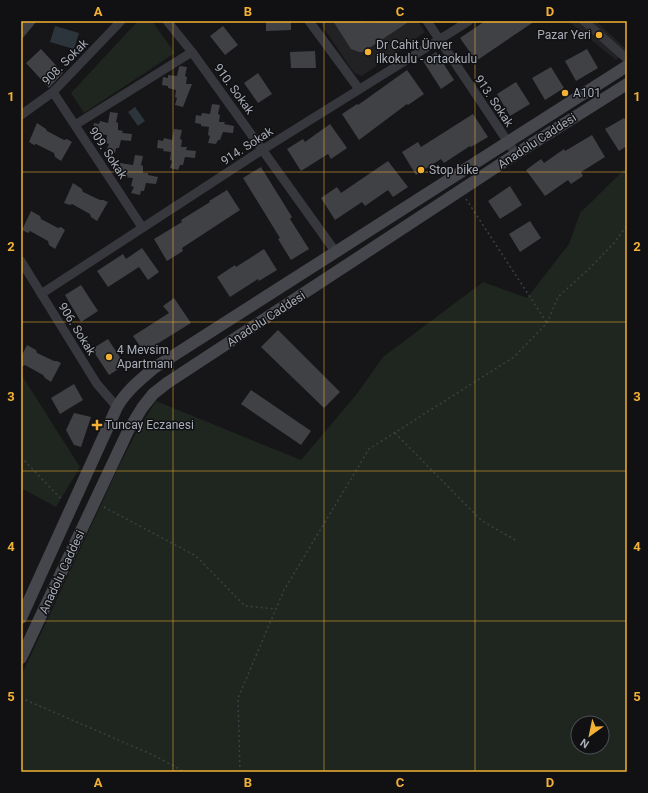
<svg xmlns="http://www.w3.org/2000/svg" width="648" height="793" font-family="Roboto,sans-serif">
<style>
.built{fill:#222225}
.green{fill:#1e261f;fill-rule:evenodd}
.water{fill:#2c353c}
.building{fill:#404145}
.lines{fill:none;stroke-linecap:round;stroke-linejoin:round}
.path{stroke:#3d3f44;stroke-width:1.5;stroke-dasharray:2 3;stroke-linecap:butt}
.street{stroke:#37383d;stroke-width:9}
.secondary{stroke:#45474d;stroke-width:12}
.grid{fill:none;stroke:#f2b134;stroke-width:1;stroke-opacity:0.55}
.poi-dot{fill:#f2b134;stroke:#111113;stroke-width:1.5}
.labels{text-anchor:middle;stroke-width:3;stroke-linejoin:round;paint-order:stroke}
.poi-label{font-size:12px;fill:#a8adb8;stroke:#111113;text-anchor:start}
.street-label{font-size:12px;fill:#a8adb8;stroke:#111113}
.neatline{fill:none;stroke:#f2b134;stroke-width:1.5}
.grid-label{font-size:13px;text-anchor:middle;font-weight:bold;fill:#f2b134}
</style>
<rect width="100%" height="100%" fill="#161618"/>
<path class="built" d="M 319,21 L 418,21 L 425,32 L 362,76 L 354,73 Z
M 568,21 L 596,21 L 627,50 L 616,60 Z"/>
<path class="green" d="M 138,21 L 152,21 L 175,53 L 84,113 L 71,93 Z
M 627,167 L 627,772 L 21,772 L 21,676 L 119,466 L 136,433 L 156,401 L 301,460 L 356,395 L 383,357 L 483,282 L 527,298 L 569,244 L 580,213 ZM 578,723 L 602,723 L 602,747 L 578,747 Z
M 21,374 L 80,467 L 56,507 L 21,488 Z"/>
<path class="water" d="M 55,26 L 79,33 L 74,49 L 50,42 Z
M 135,107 L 145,121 L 138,126 L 128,112 Z"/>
<path class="building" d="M 21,21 L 37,21 L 21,40 Z
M 266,21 L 291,21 L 291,30 L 266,31 Z
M 333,21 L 359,21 L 369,23 L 371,21 L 410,21 L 363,52 L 359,52 L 351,49 Z
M 485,21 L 535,21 L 476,61 L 460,38 Z
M 223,26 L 238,45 L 225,55 L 210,36 Z
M 41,49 L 63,73 L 49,88 L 26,63 Z
M 587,49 L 598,68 L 576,81 L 565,61 Z
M 315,51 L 316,68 L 291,68 L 290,52 Z
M 436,52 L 454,80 L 441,89 L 423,61 Z
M 180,66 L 187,67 L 185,76 L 187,77 L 186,84 L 192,84 L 183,107 L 175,105 L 177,98 L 175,97 L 176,90 L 168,88 L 168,86 L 162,85 L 163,77 L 168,78 L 168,75 L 177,76 L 179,67 Z
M 551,67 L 564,88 L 545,100 L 532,78 Z
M 407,70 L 424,94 L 408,105 L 407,104 L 359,140 L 342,114 L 357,104 L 358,105 Z
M 258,73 L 272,94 L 258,103 L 244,83 Z
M 516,82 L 530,104 L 510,116 L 497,94 Z
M 212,104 L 220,105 L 218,114 L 220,115 L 219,122 L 225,122 L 224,124 L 234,126 L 233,133 L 223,132 L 220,140 L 218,140 L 216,144 L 208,143 L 210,136 L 208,135 L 209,127 L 201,126 L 201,124 L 195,123 L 196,115 L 201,116 L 202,113 L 210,114 Z
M 110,112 L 118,113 L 116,122 L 118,123 L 118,130 L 123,131 L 122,133 L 132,134 L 131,141 L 121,140 L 119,148 L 116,148 L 115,153 L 106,151 L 109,144 L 106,143 L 107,135 L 99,134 L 100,132 L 93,131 L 94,123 L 99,124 L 100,121 L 108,123 Z
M 473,114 L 488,137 L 471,147 L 470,146 L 444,163 L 441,159 L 416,175 L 402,152 L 418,142 L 421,147 Z
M 624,118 L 627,122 L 627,146 L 619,151 L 605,129 Z
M 37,123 L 46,129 L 47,131 L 64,140 L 67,139 L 72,142 L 61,161 L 55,157 L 54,153 L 36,144 L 34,145 L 29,142 Z
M 330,124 L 347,148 L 331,159 L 328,154 L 301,171 L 287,149 L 303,139 L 305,142 Z
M 174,129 L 182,130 L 180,139 L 182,140 L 181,147 L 187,147 L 186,150 L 196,151 L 195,158 L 185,157 L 183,165 L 180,165 L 178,170 L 170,168 L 172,161 L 170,160 L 171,152 L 163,151 L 164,149 L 157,148 L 158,140 L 163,141 L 164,138 L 172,140 Z
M 592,135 L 605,157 L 581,172 L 583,176 L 571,184 L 568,180 L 545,196 L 526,170 L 541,159 L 544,163 L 564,149 L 565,151 Z
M 135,155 L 143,156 L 141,165 L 143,166 L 143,173 L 148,173 L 148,175 L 158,177 L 156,184 L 146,183 L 144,191 L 141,191 L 140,195 L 131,193 L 134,187 L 131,186 L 133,178 L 124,177 L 125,175 L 118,174 L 120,163 L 133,165 Z
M 388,161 L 408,187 L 393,197 L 388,190 L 365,206 L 362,202 L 335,220 L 321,198 L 337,187 L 341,193 Z
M 261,167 L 292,217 L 290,219 L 309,249 L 291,260 L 278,239 L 280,238 L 243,178 Z
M 73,183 L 82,189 L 83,192 L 100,200 L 103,200 L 108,202 L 97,221 L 91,217 L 90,214 L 72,204 L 70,205 L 64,203 Z
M 510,186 L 522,205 L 500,219 L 488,201 Z
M 227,190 L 240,210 L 182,248 L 183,251 L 167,261 L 154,239 L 182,222 L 181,220 L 210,202 L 209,201 Z
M 31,211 L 40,216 L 41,219 L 58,228 L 61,227 L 65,230 L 55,249 L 49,245 L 48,241 L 30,231 L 28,233 L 22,230 Z
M 530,221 L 541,238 L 520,252 L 509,234 Z
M 142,248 L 159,272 L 148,280 L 139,267 L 108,287 L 97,271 L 123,254 L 126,259 Z
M 264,249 L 277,270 L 259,281 L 258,279 L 230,297 L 217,277 L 235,265 L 236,267 Z
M 81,285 L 98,311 L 81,322 L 65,295 Z
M 174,298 L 191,323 L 144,352 L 133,336 L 169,313 L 163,306 Z
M 278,330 L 340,392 L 324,408 L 261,347 Z
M 108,339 L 125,365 L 109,375 L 92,349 Z
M 27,345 L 36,350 L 37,353 L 54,361 L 57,361 L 61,363 L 51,382 L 45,378 L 43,375 L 25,365 L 21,367 L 21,357 Z
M 74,384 L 83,400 L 60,414 L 51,398 Z
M 251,390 L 311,431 L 301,445 L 241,404 Z
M 74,413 L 91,417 L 81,447 L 74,445 L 66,430 Z"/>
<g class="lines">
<path class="path" d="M 466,199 L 547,323
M 395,433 L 482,521 L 517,541
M 21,457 L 62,500
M 104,507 L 196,556 L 245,606 L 276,609
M 21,698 L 153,755 L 185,772
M 240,772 L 238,698 L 284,590 L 369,449 L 514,357 L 547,323 L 558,297 L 590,268 L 615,242 L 627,225"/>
<path class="street" d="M 167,21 L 192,52 L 335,251
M 309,21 L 359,89
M 427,21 L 516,154
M 584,21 L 627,59
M 53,92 L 142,227
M 21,115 L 53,92 L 121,21
M 75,125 L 192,52
M 21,261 L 97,384 L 117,407
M 41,294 L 262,150 L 469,21"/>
<path class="secondary" d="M 21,618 L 117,407 C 126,391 140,380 154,368 L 627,66
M 21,658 L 128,431 L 142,408 L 153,394 L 167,383 L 516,154 L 627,84"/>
</g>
<path class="grid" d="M 173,21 L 173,772M 324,21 L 324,772M 475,21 L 475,772M 21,172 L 627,172M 21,322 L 627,322M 21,471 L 627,471M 21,621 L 627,621"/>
<g class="poi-dot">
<circle cx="599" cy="35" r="4"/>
<circle cx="368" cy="52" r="4"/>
<circle cx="565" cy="93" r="4"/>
<circle cx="421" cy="170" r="4"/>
<circle cx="109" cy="357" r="4"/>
<path d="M95 419h4v4h4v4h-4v4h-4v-4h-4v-4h4z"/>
</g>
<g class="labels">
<g class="poi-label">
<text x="591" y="39" text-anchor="end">Pazar Yeri</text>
<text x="376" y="49">Dr Cahit Ünver<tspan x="376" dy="14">ilkokulu - ortaokulu</tspan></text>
<text x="573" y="97">A101</text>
<text x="429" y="174">Stop bike</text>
<text x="117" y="354">4 Mevsim<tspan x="117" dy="14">Apartmanı</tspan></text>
<text x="105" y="429">Tuncay Eczanesi</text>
</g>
<g class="street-label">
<text transform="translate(65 62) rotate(-45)" y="4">908. Sokak</text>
<text transform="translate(234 89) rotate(54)" y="4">910. Sokak</text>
<text transform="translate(494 101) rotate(56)" y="4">913. Sokak</text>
<text transform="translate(537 141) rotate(-33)" y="4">Anadolu Caddesi</text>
<text transform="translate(247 146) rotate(-33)" y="4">914. Sokak</text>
<text transform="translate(108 153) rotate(57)" y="4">909. Sokak</text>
<text transform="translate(266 319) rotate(-33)" y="4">Anadolu Caddesi</text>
<text transform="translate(77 329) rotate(58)" y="4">906. Sokak</text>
<text transform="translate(62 572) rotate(-65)" y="4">Anadolu Caddesi</text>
</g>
</g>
<rect width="648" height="793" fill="none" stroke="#111113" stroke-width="44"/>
<g transform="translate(590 735) rotate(213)"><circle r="19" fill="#111113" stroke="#4d4f55"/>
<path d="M0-3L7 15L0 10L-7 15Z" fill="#f2b134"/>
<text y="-6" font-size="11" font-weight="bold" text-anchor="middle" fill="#a8adb8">N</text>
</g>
<rect x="22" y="22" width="604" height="749" class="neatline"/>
<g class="grid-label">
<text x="98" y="16">A</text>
<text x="248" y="16">B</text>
<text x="400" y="16">C</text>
<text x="550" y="16">D</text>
<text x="11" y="101">1</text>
<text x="637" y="101">1</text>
<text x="11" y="251">2</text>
<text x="637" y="251">2</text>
<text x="11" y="401">3</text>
<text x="637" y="401">3</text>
<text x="11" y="551">4</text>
<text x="637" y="551">4</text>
<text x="11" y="701">5</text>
<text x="637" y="701">5</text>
<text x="98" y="787">A</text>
<text x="248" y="787">B</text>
<text x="400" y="787">C</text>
<text x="550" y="787">D</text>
</g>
</svg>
